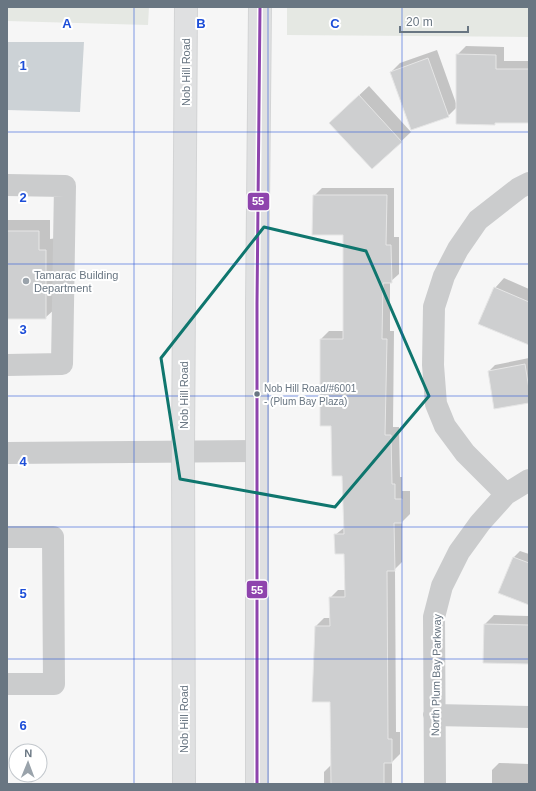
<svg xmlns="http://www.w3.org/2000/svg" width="536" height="791" font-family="Helvetica,sans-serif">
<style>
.green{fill:#e5e8e3}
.water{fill:#ccd2d6}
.shadow{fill:#0003}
.building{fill:#cecfd0;stroke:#e6e6e6}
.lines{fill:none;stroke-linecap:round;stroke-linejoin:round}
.major-casing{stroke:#d3d4d5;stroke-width:24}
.minor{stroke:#cbcccd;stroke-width:22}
.major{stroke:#dfe0e1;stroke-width:22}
.bus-1-casing{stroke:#fff;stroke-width:6}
.bus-1{stroke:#8e44ad;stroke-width:3}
.marked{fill:none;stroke:#0f766e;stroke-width:3;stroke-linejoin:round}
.grid{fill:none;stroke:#1d4ed8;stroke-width:1;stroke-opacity:0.55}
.poi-dot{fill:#9aa3ab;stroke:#fff;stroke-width:1.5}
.bus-dot{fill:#697682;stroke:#fff;stroke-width:1.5}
.labels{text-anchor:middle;stroke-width:4;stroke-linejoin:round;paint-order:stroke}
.bus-label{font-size:10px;fill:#697682;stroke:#fff;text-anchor:start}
.street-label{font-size:11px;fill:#697682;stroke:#fff}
.poi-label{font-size:11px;fill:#697682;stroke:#fff;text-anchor:start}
.grid-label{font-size:13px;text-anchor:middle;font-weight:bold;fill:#1d4ed8;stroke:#fff;stroke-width:4;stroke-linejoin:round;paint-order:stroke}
.line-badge{stroke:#fff;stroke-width:1.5}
.badge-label{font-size:11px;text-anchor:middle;font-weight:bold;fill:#fff}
</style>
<rect width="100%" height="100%" fill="#f6f6f6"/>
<path class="green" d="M 7,7 L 149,7 L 148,25 L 7,21 Z
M 287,7 L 529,7 L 529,37 L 287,35 Z"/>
<path class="water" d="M 7,42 L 84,42 L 80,112 L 7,110 Z"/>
<path class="shadow" d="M 466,46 L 504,47 L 504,61 L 529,61 L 529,122 L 496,122 L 494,124 L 457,107 L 448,116 L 391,72 L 400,63 L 437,50 L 457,106 L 457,55 Z
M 369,86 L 411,132 L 373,168 L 340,113 Z
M 322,188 L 394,188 L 394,237 L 399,237 L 399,274 L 390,282 L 390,331 L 394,331 L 393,427 L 399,427 L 400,477 L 402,477 L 402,491 L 410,491 L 410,514 L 402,522 L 402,562 L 395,569 L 396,732 L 400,732 L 400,754 L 392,762 L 392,784 L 324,784 L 324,772 L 332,764 L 331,701 L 316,626 L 324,618 L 330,618 L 330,598 L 338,590 L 346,590 L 345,553 L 335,535 L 345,527 L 343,475 L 332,425 L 321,339 L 329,331 L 344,331 L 344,234 L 314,196 Z
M 7,220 L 50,220 L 50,239 L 57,238 L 57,307 L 45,318 L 7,318 Z
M 504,278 L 529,289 L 529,344 L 495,288 Z
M 529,358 L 529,402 L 489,371 L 495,365 Z
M 520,551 L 529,554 L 529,604 L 500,593 L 514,557 Z
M 494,615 L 529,616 L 529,663 L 485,624 Z
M 499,763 L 529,764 L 529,784 L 492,784 L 492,770 Z"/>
<path class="building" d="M 456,54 L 496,55 L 496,69 L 529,69 L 529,123 L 495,123 L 495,125 L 456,124 Z
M 428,58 L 449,117 L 411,130 L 390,72 Z
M 359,95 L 402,142 L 372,169 L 329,123 Z
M 313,195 L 387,195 L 386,245 L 391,245 L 392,283 L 383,283 L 382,339 L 387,339 L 385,435 L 391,435 L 392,484 L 395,484 L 395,499 L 402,499 L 402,523 L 394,523 L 395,571 L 387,571 L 388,739 L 392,739 L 392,763 L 384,763 L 384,784 L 331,784 L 330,702 L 312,702 L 315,626 L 330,626 L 329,597 L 345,597 L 344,554 L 335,554 L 334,534 L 344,534 L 342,476 L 332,476 L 331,426 L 320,426 L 320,339 L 343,339 L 343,235 L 312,235 Z
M 7,231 L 39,231 L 39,250 L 46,250 L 46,319 L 7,319 Z
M 494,287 L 529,302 L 529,345 L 478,324 Z
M 525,364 L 529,389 L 529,403 L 494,409 L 488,371 Z
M 513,557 L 529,563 L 529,605 L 498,593 Z
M 484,624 L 529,625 L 529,664 L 483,663 Z"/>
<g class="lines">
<defs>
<path id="major" d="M 184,784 L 183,451 L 186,7
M 257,784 L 257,304 L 260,7"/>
</defs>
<use href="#major" class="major-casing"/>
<path class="minor" d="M 7,185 L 65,186 L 62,364 L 7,365
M 7,453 L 257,451
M 506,494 L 465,453 L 445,426 L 436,404 L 433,365 L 434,307 L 444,276 L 458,249 L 478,220 L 519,188 L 529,183
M 7,537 L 53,537 L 54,684 L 7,684
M 434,715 L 529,717
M 435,784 L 434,617 L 442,586 L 459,552 L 480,523 L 506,494 L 529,480"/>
<use href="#major" class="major"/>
<defs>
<path id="bus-1" d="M 257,784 L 257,304 L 260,7"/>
</defs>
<use href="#bus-1" class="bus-1-casing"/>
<use href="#bus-1" class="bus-1"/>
</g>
<path class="marked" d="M 264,227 L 366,251 L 429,396 L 335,507 L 180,479 L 161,358 Z"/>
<path class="grid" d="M 134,7 L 134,784M 268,7 L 268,784M 402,7 L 402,784M 7,132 L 529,132M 7,264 L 529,264M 7,396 L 529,396M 7,527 L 529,527M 7,659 L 529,659"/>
<circle class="poi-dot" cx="26" cy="281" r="4"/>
<circle class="bus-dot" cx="257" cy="394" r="3.5"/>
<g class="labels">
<g class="bus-label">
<text x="264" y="392">Nob Hill Road/#6001<tspan x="264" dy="13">- (Plum Bay Plaza)</tspan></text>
</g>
<g class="street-label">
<text transform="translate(186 72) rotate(-90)" y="4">Nob Hill Road</text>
<text transform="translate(184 395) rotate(-90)" y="4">Nob Hill Road</text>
<text transform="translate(436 675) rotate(-89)" y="4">North Plum Bay Parkway</text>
<text transform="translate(184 719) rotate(-90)" y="4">Nob Hill Road</text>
</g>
<g class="poi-label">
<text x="34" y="279">Tamarac Building<tspan x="34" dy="13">Department</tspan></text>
</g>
</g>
<g class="grid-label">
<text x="67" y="28">A</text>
<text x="201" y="28">B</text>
<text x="335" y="28">C</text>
<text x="23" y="70">1</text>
<text x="23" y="202">2</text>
<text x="23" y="334">3</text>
<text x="23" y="466">4</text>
<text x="23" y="598">5</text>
<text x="23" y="730">6</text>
</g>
<g class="line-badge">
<rect x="247" y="192" width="23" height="19" rx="4" fill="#8e44ad"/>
<rect x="246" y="580" width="22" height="19" rx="4" fill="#8e44ad"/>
</g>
<g class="badge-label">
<text x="258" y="205">55</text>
<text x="257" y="594">55</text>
</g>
<rect width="536" height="791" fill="none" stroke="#697682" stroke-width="16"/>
<g transform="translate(28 763) rotate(1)"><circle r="19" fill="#ffffff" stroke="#c3c8cd"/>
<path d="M0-3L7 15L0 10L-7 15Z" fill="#9aa3ab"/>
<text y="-6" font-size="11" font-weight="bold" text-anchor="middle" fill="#697682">N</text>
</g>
<path d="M400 26v6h68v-6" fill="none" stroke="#697682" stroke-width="2"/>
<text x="406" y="26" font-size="12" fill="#697682" stroke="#ffffff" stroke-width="3" paint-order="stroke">20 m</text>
</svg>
